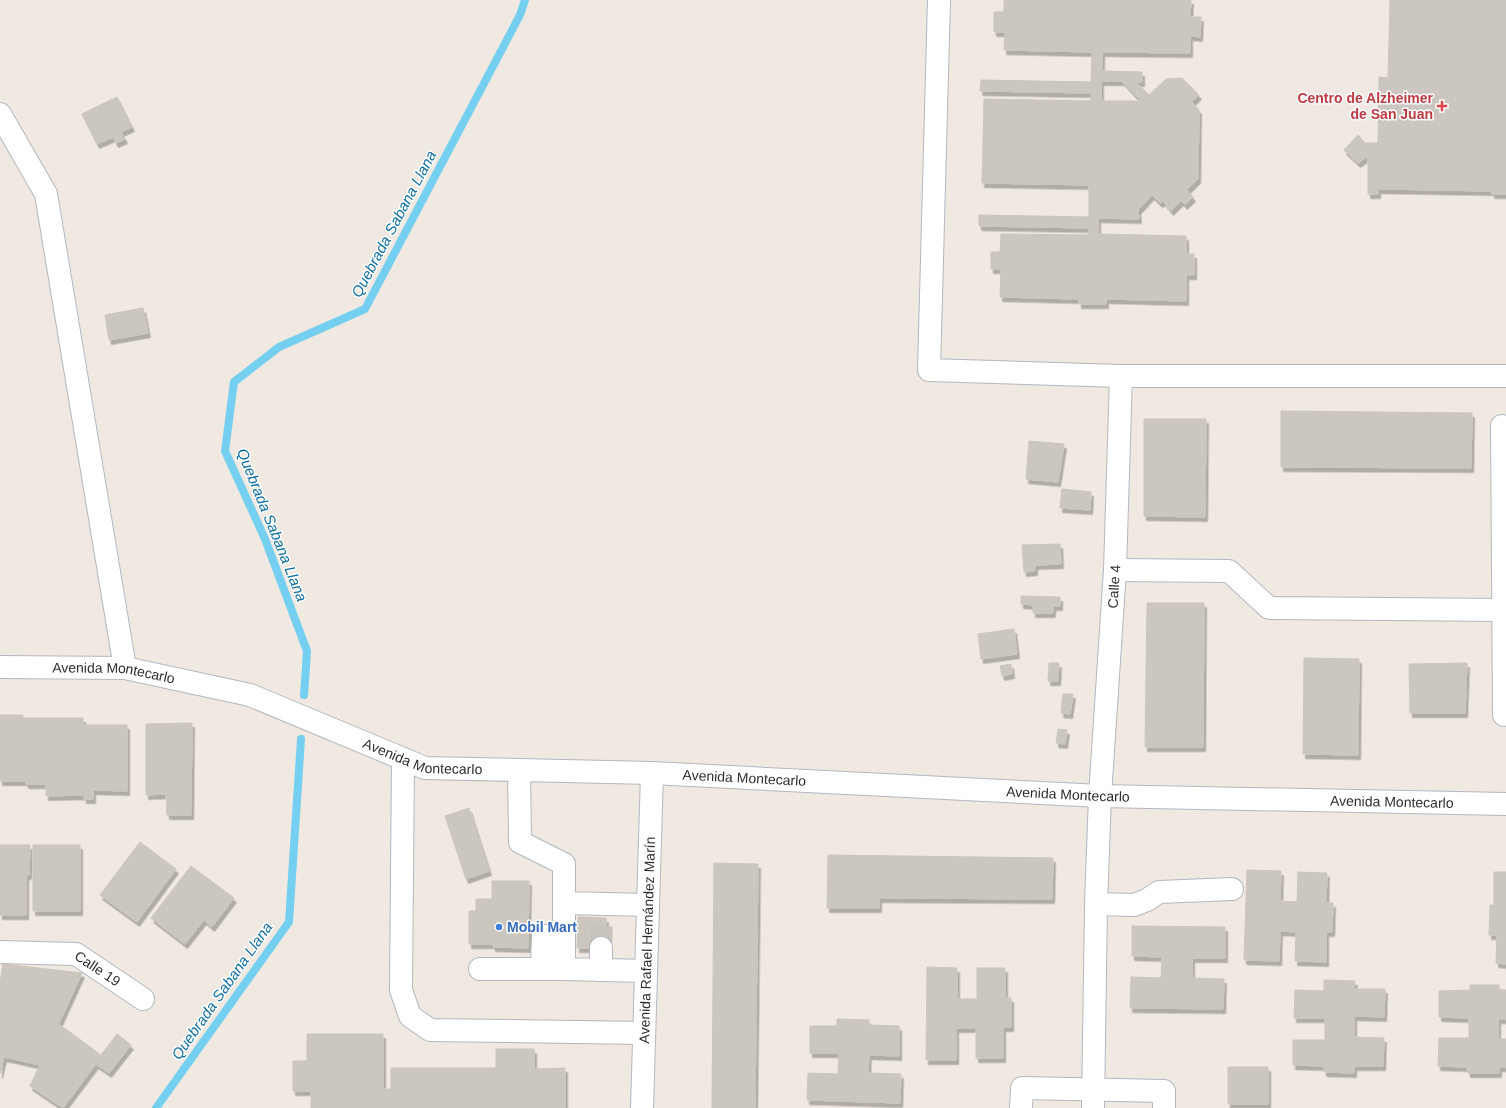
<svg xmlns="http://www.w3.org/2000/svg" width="1506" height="1108" font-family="Arial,sans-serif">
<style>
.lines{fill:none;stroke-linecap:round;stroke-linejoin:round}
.stream{stroke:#75cff0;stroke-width:8}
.building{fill:#cbc7bf;stroke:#cbc5ba;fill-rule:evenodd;filter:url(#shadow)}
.minor-tunnel{stroke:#c8c4bd;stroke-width:22;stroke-dasharray:22 11;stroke-linecap:butt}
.minor-casing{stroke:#b4b7c1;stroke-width:24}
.minor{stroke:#fff;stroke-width:22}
.health-dot{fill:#e0444e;stroke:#fff;stroke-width:1.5}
.shop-dot{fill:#3f7fe0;stroke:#fff;stroke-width:1.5}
.labels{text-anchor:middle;stroke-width:3;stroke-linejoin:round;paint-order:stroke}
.health-label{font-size:14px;font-weight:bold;fill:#be3a42;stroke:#fff;text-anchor:end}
.street-label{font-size:14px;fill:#2e2e2e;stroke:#fff}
.shop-label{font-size:14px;font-weight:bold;fill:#366cbe;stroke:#fff;text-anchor:start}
.water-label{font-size:15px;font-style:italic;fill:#0d6fa3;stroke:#fff}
</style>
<defs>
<filter id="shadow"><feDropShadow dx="2.5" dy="4.5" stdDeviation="0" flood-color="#0004"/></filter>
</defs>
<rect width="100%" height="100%" fill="#efe9e1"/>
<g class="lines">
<path class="stream" d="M 304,695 L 307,651 L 265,539 L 225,451 L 234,382 L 279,347 L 365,309 L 520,15 L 525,0
M 156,1108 L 289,922 L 301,739"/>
</g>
<path class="building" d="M 1004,0 L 1191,0 L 1190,17 L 1201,17 L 1200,37 L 1190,36 L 1190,53 L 1102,52 L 1102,71 L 1142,72 L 1142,82 L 1136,82 L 1149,95 L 1166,79 L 1182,78 L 1199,95 L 1192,102 L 1199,110 L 1198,179 L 1187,190 L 1193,197 L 1185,205 L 1181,201 L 1171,211 L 1163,201 L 1160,203 L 1152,195 L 1138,210 L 1139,219 L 1098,218 L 1098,234 L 1186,236 L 1186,254 L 1194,254 L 1194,275 L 1186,275 L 1186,301 L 1106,299 L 1106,304 L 1079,304 L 1079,299 L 1000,297 L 1001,269 L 991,269 L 991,252 L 1000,252 L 1001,234 L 1089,235 L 1089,228 L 979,226 L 979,215 L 1089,217 L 1089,185 L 982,183 L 984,99 L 1091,101 L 1091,93 L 980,91 L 981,80 L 1091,82 L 1092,52 L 1004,50 L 1005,32 L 994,32 L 994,12 L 1004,12 ZM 1101,81 L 1122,81 L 1141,101 L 1101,101 ZM 1100,185 L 1146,185 L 1124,208 L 1099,209 Z
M 1390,0 L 1506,0 L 1506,194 L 1492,194 L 1492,191 L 1378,189 L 1378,194 L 1368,194 L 1368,156 L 1358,163 L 1344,150 L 1358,135 L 1365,143 L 1378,143 L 1379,77 L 1388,78 Z
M 117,97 L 132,127 L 121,132 L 125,139 L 116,143 L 113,137 L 97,144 L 82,114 Z
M 1100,185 L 1146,185 L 1124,208 L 1099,209 Z
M 143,308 L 148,333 L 109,340 L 105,315 Z
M 1281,411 L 1472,413 L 1471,468 L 1281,467 Z
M 1144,419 L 1206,419 L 1205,517 L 1144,516 Z
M 1029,441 L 1064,444 L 1058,482 L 1026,479 Z
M 1062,489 L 1091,492 L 1090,510 L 1060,508 Z
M 1060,544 L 1061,564 L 1035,565 L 1035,571 L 1024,572 L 1022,545 Z
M 1021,596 L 1060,597 L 1060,606 L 1053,606 L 1053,613 L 1033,613 L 1033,605 L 1021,604 Z
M 1147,603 L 1204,603 L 1203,747 L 1145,747 Z
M 1014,629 L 1017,654 L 981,659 L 978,634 Z
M 1304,658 L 1359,659 L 1358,755 L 1303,754 Z
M 1049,663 L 1059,663 L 1058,681 L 1048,681 Z
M 1467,663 L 1465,713 L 1410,713 L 1409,664 Z
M 1011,664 L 1012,674 L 1002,676 L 1000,666 Z
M 1063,694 L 1073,694 L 1070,714 L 1061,713 Z
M 0,715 L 23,715 L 23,718 L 33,718 L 33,784 L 26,784 L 26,781 L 0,781 Z
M 33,718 L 83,718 L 84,795 L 46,796 L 46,784 L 33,784 Z
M 192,723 L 191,815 L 167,815 L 166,794 L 146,795 L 146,724 Z
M 83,725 L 127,725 L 127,791 L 93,790 L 93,799 L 84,799 Z
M 1058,729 L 1067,730 L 1065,744 L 1056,743 Z
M 469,808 L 489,871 L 466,879 L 445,816 Z
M 140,842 L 176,869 L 137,922 L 100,895 Z
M 0,845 L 30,845 L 29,875 L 26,875 L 26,915 L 0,915 Z
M 33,845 L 80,845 L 80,911 L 33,911 Z
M 828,855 L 1053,858 L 1052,899 L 879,898 L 879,908 L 827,908 Z
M 714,863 L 758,864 L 755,1108 L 712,1108 Z
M 191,866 L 234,898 L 212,927 L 204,920 L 185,944 L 151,918 Z
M 1247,870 L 1281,871 L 1280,901 L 1297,902 L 1298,872 L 1327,873 L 1326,903 L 1333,903 L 1332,932 L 1326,932 L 1326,962 L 1295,961 L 1296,932 L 1280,931 L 1279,961 L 1244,960 Z
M 1494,872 L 1506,872 L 1506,964 L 1496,963 L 1497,935 L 1489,935 L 1490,905 L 1494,905 Z
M 492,881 L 529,881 L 528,948 L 493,947 L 492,944 L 469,944 L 469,911 L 476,911 L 476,899 L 492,899 Z
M 578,917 L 606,918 L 605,948 L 577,948 Z
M 1132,926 L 1225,927 L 1225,958 L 1192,958 L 1192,978 L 1224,979 L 1223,1009 L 1130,1008 L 1131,977 L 1161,978 L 1162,957 L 1132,956 Z
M 3,964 L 82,973 L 40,1065 L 4,1057 L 0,1074 L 0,983 Z
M 927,967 L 957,968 L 957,999 L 977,999 L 977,968 L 1005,968 L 1005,998 L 1011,998 L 1011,1027 L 1003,1027 L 1003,1058 L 976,1058 L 976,1028 L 956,1028 L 956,1060 L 926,1060 Z
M 1324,980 L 1355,981 L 1354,989 L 1385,989 L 1384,1017 L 1354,1016 L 1354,1037 L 1384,1038 L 1383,1066 L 1354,1066 L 1354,1073 L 1324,1072 L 1324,1066 L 1293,1065 L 1293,1040 L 1325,1040 L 1325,1018 L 1294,1018 L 1295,990 L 1324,991 Z
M 1470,985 L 1499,985 L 1499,990 L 1506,990 L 1506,1019 L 1498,1019 L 1498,1039 L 1506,1039 L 1506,1067 L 1499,1067 L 1499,1073 L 1468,1073 L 1467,1067 L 1438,1066 L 1439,1038 L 1469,1038 L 1469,1018 L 1439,1017 L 1439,991 L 1470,990 Z
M 837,1019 L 869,1020 L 869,1025 L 899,1026 L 899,1056 L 869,1055 L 868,1073 L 901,1074 L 900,1103 L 807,1100 L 808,1073 L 838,1074 L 839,1053 L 810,1053 L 810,1026 L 837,1026 Z
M 59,1024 L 101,1055 L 117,1034 L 131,1045 L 109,1073 L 96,1064 L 63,1108 L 30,1086 Z
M 307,1034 L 383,1034 L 383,1089 L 391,1089 L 391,1068 L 496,1068 L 496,1049 L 534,1049 L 534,1069 L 565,1068 L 565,1108 L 311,1108 L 311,1091 L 293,1091 L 293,1061 L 307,1061 Z
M 1228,1067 L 1268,1067 L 1268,1104 L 1228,1104 Z"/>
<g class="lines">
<path class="minor-tunnel" d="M 601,948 L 602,918"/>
<defs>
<g id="minor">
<path d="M 939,0 L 929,370 L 1121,376 L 1506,376"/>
<path d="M 0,114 L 46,194 L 125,668"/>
<path d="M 1502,426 L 1504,715"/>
<path d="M 1115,570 L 1229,571 L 1269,608 L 1504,610"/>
<path id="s1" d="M 0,667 L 125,668 L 250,695 L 425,768 L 652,773 L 1100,796 L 1506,804"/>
<path d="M 403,759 L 401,990 L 410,1016 L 430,1030 L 644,1033"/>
<path d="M 519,771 L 520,842 L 564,864 L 564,903 L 648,905"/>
<path d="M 564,903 L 564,969 L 646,971"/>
<path d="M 1096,904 L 1134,905 L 1147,900 L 1159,892 L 1232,889"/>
<path id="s2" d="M 0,952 L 76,954 L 143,999"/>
<path d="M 480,969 L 564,969"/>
<path d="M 542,969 L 543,936 L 563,936"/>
<path d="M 601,970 L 601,948"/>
<path id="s3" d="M 642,1108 L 652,773"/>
<path d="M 1021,1108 L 1022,1088 L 1164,1091 L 1164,1108"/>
<path id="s4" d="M 1093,1108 L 1096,904 L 1100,796 L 1115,570 L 1121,376"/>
</g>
</defs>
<use href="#minor" class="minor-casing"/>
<use href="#minor" class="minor"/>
</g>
<path class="health-dot" d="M1440 100h4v4h4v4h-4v4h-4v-4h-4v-4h4z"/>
<circle class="shop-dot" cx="499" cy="927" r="4"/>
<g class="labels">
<g class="health-label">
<text x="1433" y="103">Centro de Alzheimer<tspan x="1433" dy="16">de San Juan</tspan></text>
</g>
<g class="street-label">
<text dy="5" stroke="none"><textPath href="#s4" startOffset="522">Calle 4</textPath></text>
<text dy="5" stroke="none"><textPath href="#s1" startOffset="114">Avenida Montecarlo</textPath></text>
<text dy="5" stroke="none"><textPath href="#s1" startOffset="438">Avenida Montecarlo</textPath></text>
<text dy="5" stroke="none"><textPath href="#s1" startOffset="762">Avenida Montecarlo</textPath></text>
<text dy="5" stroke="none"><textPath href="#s1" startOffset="1086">Avenida Montecarlo</textPath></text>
<text dy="5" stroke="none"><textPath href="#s1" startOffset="1410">Avenida Montecarlo</textPath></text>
<text dy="5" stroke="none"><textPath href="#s3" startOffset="168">Avenida Rafael Hernández Marín</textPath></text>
<text dy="5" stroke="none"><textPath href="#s2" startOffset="102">Calle 19</textPath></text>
</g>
<g class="shop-label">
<text x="507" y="932">Mobil Mart</text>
</g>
<g class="water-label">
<text transform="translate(394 224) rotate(-62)" y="5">Quebrada Sabana Llana</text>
<text transform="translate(272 525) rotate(68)" y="5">Quebrada Sabana Llana</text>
<text transform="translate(222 991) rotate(-55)" y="5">Quebrada Sabana Llana</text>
</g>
</g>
</svg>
